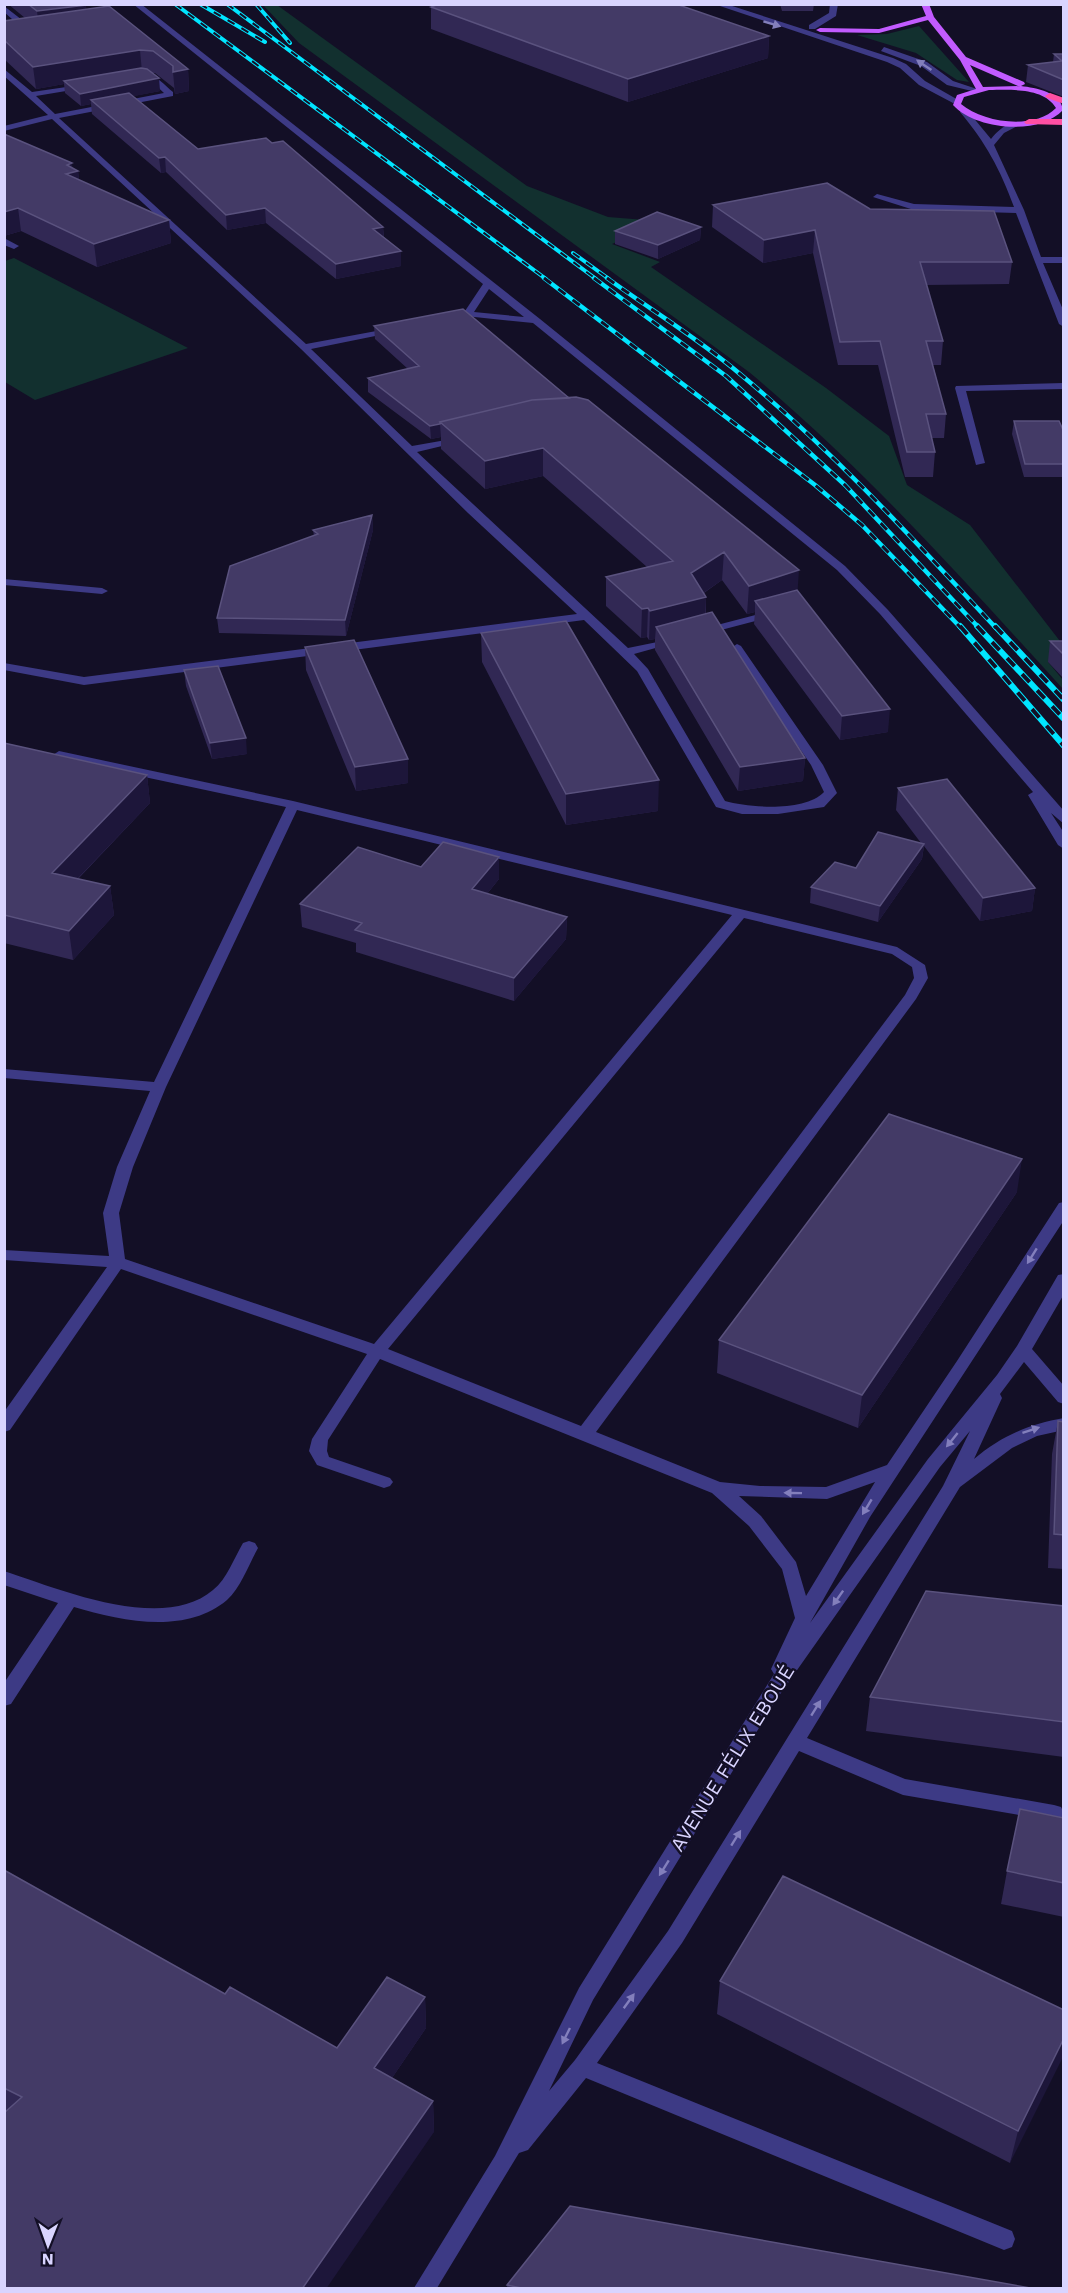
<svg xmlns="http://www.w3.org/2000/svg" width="1068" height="2293" font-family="'Work Sans',sans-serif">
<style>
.green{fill:#12302f}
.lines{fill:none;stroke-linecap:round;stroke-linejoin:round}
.minor{fill:#3d3a85;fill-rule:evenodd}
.major{fill:#c25bff;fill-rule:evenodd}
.highway{fill:#ff4fa3;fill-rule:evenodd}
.rail-far2-casing{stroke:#00e5ff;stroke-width:4}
.rail-far1-casing{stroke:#00e5ff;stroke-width:4.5}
.rail-casing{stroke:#00e5ff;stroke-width:6}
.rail-far2{stroke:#130f26;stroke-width:2;stroke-dasharray:8;stroke-linecap:butt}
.rail-far1{stroke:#130f26;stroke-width:3;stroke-dasharray:9;stroke-linecap:butt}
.rail{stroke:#130f26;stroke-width:4;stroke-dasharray:11;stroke-linecap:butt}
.wall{fill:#312854}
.shaded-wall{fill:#1d163a}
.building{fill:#433a66;stroke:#5a527e;stroke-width:1.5}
.oneway{fill:#837fbc}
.labels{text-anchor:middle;stroke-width:5;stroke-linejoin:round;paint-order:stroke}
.near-street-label{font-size:20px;fill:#d9d4ff;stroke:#130f26}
</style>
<rect width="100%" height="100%" fill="#130f26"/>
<path class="green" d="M 263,5 L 277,5 L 527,186 L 608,217 L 645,220 L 657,224 L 612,244 L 660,262 L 651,267 L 826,388 L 889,436 L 907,485 L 970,525 L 1063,645 L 1063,662 L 1048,662 L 1063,680 L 1063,689 C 963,579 864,468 749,372 L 299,43 Z
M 919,26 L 969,82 L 957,80 L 916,53 L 857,35 L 887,34 Z
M 14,258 L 188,348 L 35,400 L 5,382 L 5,261 Z"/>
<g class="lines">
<path class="minor" d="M 133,4 L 141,4 L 540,319 L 845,566 L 888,610 L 1064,811 L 1064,824 L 1051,813 L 1064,833 L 1064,849 L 1058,845 L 1028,795 L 1033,792 L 880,614 L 837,570 L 533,323 L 465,316 L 463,314 L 483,284 ZM 489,289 L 524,317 L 474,312 Z
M 714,4 L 726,4 L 893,58 L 906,64 L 925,81 L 960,101 L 953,103 L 919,85 L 900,68 L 887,62 Z
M 830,4 L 838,4 L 836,16 L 815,29 L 809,29 L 809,25 L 829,13 Z
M 4,6 L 35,30 L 35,34 L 29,34 L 4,12 Z
M 884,47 L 927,62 L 953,81 L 980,90 L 976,92 L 947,85 L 921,66 L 881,51 Z
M 4,69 L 32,92 L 87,84 L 87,88 L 84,88 L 36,96 L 55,114 L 164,93 L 149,79 L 139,76 C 152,69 163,84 173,92 L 173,96 L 59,118 L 306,344 L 398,327 L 400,329 L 395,332 L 311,349 L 412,446 L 463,437 L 463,441 L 417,452 L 628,648 L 677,638 L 677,642 L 634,654 L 648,669 L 725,801 C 750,808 805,812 824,792 L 811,765 L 731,648 L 737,644 L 741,646 L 823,765 L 837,793 L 824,807 L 778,814 L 742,814 L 716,807 L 637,671 L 584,620 L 84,685 L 4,670 L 4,663 L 84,677 L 577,614 L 468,513 L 301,349 L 52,119 L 4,131 L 4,126 L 48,115 L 4,76 Z
M 961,110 L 967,110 L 991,139 C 998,130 1012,118 1023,123 L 1004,133 L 994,145 L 1024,210 L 1041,257 L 1064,257 L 1064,263 L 1043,263 L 1064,312 L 1064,327 L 1059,324 L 1016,213 L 914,210 L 873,197 L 877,194 L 914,204 L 1014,207 C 1000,169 986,143 960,112 Z
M 4,238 L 19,246 L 14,249 L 4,245 Z
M 1064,383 L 1064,389 L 966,391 L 985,463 L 976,465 L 955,388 L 956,386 Z
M 4,579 L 102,588 L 108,591 L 102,594 L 4,585 Z
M 774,610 L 780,613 L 778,615 L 702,635 L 696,632 L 698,630 Z
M 59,751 L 293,801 L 897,947 L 925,965 L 928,978 L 916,999 L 596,1432 L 720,1482 L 760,1486 L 826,1487 L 887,1465 L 957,1361 L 1059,1203 L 1064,1202 L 1064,1220 L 870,1517 L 810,1623 L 928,1459 L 997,1375 L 1017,1346 L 1058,1275 L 1064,1274 L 1064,1294 L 1032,1349 L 1064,1386 L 1064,1404 L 1058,1402 L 1024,1362 L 1000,1394 L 1002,1398 L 974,1459 C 1001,1436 1029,1424 1064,1418 L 1064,1430 L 1037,1436 L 1012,1448 L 960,1487 L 807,1738 L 905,1779 L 1054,1805 L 1061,1807 L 1064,1813 L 1061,1819 L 1054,1821 L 903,1795 L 799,1751 L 682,1943 L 597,2063 L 1012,2231 L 1015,2239 L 1012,2247 L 1004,2250 L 586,2078 L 528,2150 L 519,2153 L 437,2288 L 414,2288 L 495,2156 L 579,1988 L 774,1674 L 771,1669 L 795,1618 L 782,1569 L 749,1526 L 712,1493 L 380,1359 L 328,1440 L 327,1451 L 329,1457 L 390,1478 L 393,1482 L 390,1486 L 384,1488 L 317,1465 L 309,1451 L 312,1439 L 367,1354 L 121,1269 L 10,1430 L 4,1432 L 4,1412 L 107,1267 L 4,1260 L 4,1250 L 109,1256 L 103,1213 L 117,1167 L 150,1091 L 4,1078 L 4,1069 L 154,1082 L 286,807 L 55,758 L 53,755 ZM 297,810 L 732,915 L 374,1344 L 125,1259 L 119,1213 L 133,1167 L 166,1087 ZM 744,918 L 892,954 L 912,967 L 914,978 L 905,995 L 581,1426 L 388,1349 ZM 970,1431 L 943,1486 L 668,1931 L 575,2060 L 549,2091 L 593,2000 L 776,1700 L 940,1467 ZM 875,1482 L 806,1596 L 796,1562 L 761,1516 L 739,1496 L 827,1499 Z
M 249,1541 L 255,1543 L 258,1548 C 249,1564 241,1587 227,1600 C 186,1635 121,1621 74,1607 L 11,1704 L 4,1706 L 4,1683 L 58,1603 L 4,1585 L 4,1571 C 59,1589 163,1633 213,1590 C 227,1579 234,1558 243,1543 Z"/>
<path class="major" d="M 921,4 L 929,4 L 934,17 L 966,57 L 1024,82 L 1025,84 L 1021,86 C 1036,88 1061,92 1063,110 C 1039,136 976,130 953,105 L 957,95 L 976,89 L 960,60 L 928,20 L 879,33 L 820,32 L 816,30 L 820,28 L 879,29 L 926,16 ZM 970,65 L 1018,86 L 1021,86 L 983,87 ZM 989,90 C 1010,90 1044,87 1056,108 C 1035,130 983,123 961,104 L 964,97 Z"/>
<path class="highway" d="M 1050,93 L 1064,98 L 1064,104 L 1047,98 L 1045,96 Z
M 1029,119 L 1064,119 L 1064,125 L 1026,124 L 1024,122 Z"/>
<defs>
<path id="rail-far2" d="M 175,4 L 546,279
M 200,4 L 265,42
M 227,4 L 596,279
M 256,4 L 290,43
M 573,253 L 609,279"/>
<path id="rail-far1" d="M 544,278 L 815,485 L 862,525 L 961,628
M 594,278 L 726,376 L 845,485 L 979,628
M 607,278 C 651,310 699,339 740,374 C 833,451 914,540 996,628"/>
<path id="rail" d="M 960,626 L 1064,746
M 977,626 L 1064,719
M 995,626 L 1064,700"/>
</defs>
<use href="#rail-far2" class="rail-far2-casing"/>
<use href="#rail-far1" class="rail-far1-casing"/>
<use href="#rail" class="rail-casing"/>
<use href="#rail-far2" class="rail-far2"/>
<use href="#rail-far1" class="rail-far1"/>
<use href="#rail" class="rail"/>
</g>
<path class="wall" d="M 8,4 L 86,4 L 86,9 L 188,69 L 189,91 L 175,94 L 174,88 L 155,73 L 152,73 L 160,91 L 133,96 L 198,149 L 272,143 L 383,227 L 384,237 L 401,251 L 401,266 L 336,279 L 266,223 L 227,230 L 166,172 L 161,173 L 92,114 L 91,104 L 81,106 L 65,93 L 64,84 L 36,89 L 4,59 L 4,21 L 25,18 Z
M 780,4 L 814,4 L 813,11 L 782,11 Z
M 431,7 L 769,36 L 768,58 L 628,102 L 431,29 Z
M 1054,54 L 1064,54 L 1064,97 L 1026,82 L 1028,65 L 1053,62 Z
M 4,134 L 72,163 L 72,168 L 78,171 L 79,180 L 169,220 L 171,243 L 97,267 L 21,231 L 4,236 Z
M 713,205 L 870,209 L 1012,262 L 1009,284 L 926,285 L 943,341 L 941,365 L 933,365 L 946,414 L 944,438 L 932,438 L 935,452 L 933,477 L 905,477 L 878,365 L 838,365 L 813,253 L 763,263 L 712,227 Z
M 701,227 L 700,240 L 658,259 L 615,244 L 615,231 Z
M 374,326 L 798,591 L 888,732 L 840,740 L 754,624 L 755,612 L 747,614 L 722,580 L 704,593 L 706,597 L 706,614 L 805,758 L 803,781 L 738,791 L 655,650 L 655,639 L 649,640 L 647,637 L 641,638 L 606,606 L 606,577 L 647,567 L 543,476 L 485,489 L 441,449 L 441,437 L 431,439 L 368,392 L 368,378 L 408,369 L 375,339 Z
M 1014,421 L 1064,432 L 1064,477 L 1024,477 L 1012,434 Z
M 372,515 L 373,530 L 346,636 L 219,633 L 217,618 L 314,536 L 313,530 Z
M 481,633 L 658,811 L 566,825 L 482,662 Z
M 1050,641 L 1064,641 L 1064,679 L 1048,662 Z
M 305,647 L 408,759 L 408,783 L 356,791 L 306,670 Z
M 184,670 L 247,754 L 212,759 L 186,686 Z
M 4,743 L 147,775 L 150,803 L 78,879 L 110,886 L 114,915 L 73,960 L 4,943 Z
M 898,788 L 1035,888 L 1032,911 L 980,921 L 924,846 L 922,859 L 878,922 L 810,903 L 811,887 L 921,843 L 896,810 Z
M 499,857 L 499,879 L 487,894 L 567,917 L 566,939 L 514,1001 L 356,952 L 356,943 L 302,927 L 300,904 L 421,867 Z
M 1017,1192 L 858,1428 L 717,1373 L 719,1340 Z
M 1058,1421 L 1064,1422 L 1064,1569 L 1048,1568 L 1052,1454 Z
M 1064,1606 L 1064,1757 L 866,1731 L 870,1697 Z
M 1064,1818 L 1064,1917 L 1001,1904 L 1007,1871 Z
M 4,1870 L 225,1994 L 337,2048 L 425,1997 L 426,2028 L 392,2078 L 433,2101 L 434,2132 L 4,2289 Z
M 720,1981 L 1064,2010 L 1010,2163 L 717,2014 Z
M 507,2285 L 1036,2289 L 507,2289 Z"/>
<path class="shaded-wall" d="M 86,5 L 88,22 L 39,29 L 37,11 Z
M 769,36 L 768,58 L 628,102 L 628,79 Z
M 140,50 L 142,72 L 64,81 L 64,84 L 36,89 L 33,67 Z
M 188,69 L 189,91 L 175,94 L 173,72 Z
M 159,78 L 160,91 L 95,104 L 91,100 L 91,104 L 81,106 L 80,94 Z
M 165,157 L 166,172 L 161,173 L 159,158 Z
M 72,163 L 73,172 L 78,171 L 81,193 L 69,197 L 67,165 Z
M 18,208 L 21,231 L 4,236 L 4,212 Z
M 265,208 L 266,223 L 227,230 L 226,215 Z
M 169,220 L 171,243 L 97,267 L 94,244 Z
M 383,227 L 384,242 L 373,229 Z
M 701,227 L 700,240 L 658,259 L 658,245 Z
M 815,230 L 813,253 L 763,263 L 764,240 Z
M 401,251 L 401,266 L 336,279 L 336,264 Z
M 440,424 L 441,437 L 431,439 L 430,426 Z
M 543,448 L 543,476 L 485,489 L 485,461 Z
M 372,515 L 373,530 L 346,636 L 345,620 Z
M 724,552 L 722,580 L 693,600 L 706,597 L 705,625 L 656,627 L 655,639 L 649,640 L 650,611 L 691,573 Z
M 799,570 L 797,599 L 755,601 L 755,612 L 747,614 L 749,586 Z
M 648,608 L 647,637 L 641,638 L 642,609 Z
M 890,709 L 888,732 L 840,740 L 842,716 Z
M 246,738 L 247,754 L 212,759 L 210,743 Z
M 805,758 L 803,781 L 738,791 L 740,767 Z
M 408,759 L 408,783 L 356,791 L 355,767 Z
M 147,775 L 150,803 L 56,901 L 52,873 Z
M 659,780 L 658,811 L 566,825 L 566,794 Z
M 924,844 L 922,859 L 878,922 L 880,906 Z
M 499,857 L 499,879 L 472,912 L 472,889 Z
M 110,886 L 114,915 L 73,960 L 69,931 Z
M 1035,888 L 1032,911 L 980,921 L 983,898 Z
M 567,917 L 566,939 L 514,1001 L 514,978 Z
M 1022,1159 L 1017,1192 L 858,1428 L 862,1395 Z
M 425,1997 L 426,2028 L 377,2100 L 374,2068 Z
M 1064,2038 L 1064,2055 L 1010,2163 L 1018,2131 Z
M 433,2101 L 434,2132 L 326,2289 L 302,2289 Z"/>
<path class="building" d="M 28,4 L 86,4 L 86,5 L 37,11 Z
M 439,4 L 676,4 L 769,36 L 628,79 L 431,7 Z
M 109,6 L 188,69 L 173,72 L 173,66 L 153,51 L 140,50 L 33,67 L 4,40 L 4,21 Z
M 1054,54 L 1064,54 L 1064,80 L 1028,65 L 1062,61 Z
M 141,68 L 147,69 L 159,78 L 80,94 L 64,81 Z
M 129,93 L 198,149 L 266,138 L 272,143 L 283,141 L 383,227 L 373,229 L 401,251 L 336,264 L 265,208 L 226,215 L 165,157 L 159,158 L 91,100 Z
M 4,134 L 72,163 L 67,165 L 78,171 L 66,174 L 169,220 L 94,244 L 18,208 L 4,212 Z
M 827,183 L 870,209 L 994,211 L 1012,262 L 920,262 L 943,341 L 926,341 L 946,414 L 926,414 L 935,452 L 907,452 L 880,341 L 840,342 L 815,230 L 764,240 L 713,205 Z
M 657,212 L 701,227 L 658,245 L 615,231 Z
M 463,309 L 569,398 L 532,400 L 440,422 L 440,424 L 430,426 L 368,378 L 419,366 L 374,326 Z
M 576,397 L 588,400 L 799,570 L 749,586 L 724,552 L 691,573 L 706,597 L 650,611 L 648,608 L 642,609 L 606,577 L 673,561 L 543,448 L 485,461 L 440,422 L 532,400 Z
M 1014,421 L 1059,421 L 1064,432 L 1064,464 L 1025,464 Z
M 372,515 L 345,620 L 217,618 L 230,566 L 318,534 L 313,530 Z
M 797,590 L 890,709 L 842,716 L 755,601 Z
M 712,612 L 805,758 L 740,767 L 656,627 Z
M 566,621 L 659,780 L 566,794 L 481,633 Z
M 354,640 L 408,759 L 355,767 L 305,647 Z
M 1050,641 L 1064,641 L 1064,655 Z
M 218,666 L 246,738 L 210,743 L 184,670 Z
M 4,743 L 147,775 L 52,873 L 110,886 L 69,931 L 4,915 Z
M 947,779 L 1035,888 L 983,898 L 898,788 Z
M 878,832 L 924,844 L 880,906 L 811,887 L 835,862 L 856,868 Z
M 443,842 L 499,857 L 472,889 L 567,917 L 514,978 L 355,930 L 362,923 L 300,904 L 358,847 L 421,867 Z
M 889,1114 L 1022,1159 L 862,1395 L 719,1340 Z
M 1058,1421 L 1064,1422 L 1064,1535 L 1054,1534 Z
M 926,1591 L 1064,1606 L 1064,1722 L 870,1697 Z
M 1020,1809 L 1064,1818 L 1064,1883 L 1007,1871 Z
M 4,1870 L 225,1994 L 230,1987 L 337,2048 L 387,1977 L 425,1997 L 374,2068 L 433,2101 L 302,2289 L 4,2289 L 4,2113 L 22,2097 L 4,2088 Z
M 783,1876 L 1064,2010 L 1064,2038 L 1018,2131 L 720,1981 Z
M 570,2206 L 1036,2289 L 526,2289 L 507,2285 Z"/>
<defs><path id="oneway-solid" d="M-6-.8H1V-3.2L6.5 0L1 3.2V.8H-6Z" transform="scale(1.5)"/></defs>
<g class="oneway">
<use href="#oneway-solid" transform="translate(772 24) rotate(17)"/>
<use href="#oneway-solid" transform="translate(924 65) rotate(-146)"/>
<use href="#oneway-solid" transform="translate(1032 1256) rotate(122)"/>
<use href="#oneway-solid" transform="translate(1031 1430) rotate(-18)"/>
<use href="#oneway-solid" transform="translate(952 1440) rotate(129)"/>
<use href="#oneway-solid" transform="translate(793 1493) rotate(-179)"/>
<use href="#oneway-solid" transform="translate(867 1507) rotate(121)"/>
<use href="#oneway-solid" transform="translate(838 1598) rotate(125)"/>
<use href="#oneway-solid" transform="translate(816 1708) rotate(-58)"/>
<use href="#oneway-solid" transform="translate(736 1838) rotate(-58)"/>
<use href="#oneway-solid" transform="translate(664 1868) rotate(122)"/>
<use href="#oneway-solid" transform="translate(629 2001) rotate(-54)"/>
<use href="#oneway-solid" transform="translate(566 2036) rotate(116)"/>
</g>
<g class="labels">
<g class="near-street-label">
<text transform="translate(732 1758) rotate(-58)" y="7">AVENUE FÉLIX EBOUÉ</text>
</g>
</g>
<rect width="1068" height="2293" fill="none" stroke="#d9d4ff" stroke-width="12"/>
<g transform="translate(48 2245) rotate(181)" stroke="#130f26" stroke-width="4.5" paint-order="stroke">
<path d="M0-4.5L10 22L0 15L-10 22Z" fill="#d9d4ff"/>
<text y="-9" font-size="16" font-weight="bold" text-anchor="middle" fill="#d9d4ff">N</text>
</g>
</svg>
